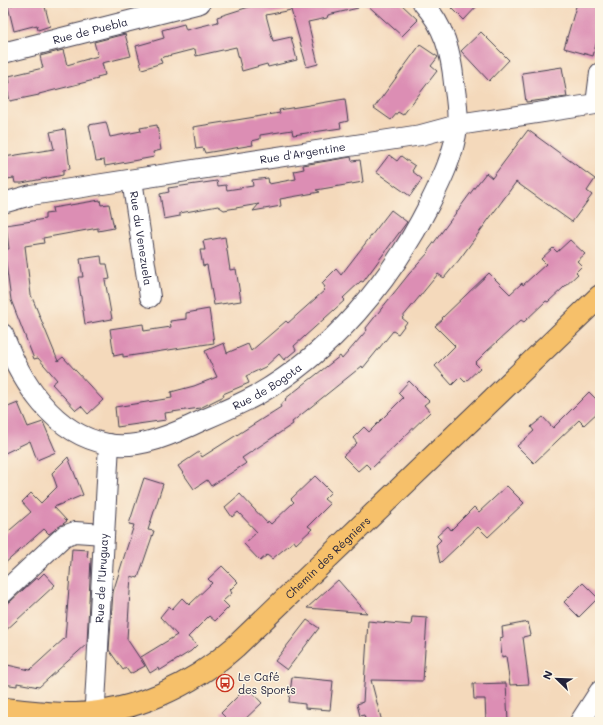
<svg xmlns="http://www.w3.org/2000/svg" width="603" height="725" font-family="Mali,sans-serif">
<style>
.building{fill:#dc8eb4}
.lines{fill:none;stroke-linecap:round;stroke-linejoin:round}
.minor-casing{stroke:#423d4e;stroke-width:22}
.major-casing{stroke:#423d4e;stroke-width:24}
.minor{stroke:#fff;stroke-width:20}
.major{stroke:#f6c06b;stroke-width:22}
.labels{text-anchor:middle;stroke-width:3;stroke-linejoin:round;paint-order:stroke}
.street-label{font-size:11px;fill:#22223b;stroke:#fcf5e5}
.poi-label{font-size:11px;fill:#22223b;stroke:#fcf5e5;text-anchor:start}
</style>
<rect width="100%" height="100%" fill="#fcf5e5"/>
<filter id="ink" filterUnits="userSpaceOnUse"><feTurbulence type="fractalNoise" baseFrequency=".025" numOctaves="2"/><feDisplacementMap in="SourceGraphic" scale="8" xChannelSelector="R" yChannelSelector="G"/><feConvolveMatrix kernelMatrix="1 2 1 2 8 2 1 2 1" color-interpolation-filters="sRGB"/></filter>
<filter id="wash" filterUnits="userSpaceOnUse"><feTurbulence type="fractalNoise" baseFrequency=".012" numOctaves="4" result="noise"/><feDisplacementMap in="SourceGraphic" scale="16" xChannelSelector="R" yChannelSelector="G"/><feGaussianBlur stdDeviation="0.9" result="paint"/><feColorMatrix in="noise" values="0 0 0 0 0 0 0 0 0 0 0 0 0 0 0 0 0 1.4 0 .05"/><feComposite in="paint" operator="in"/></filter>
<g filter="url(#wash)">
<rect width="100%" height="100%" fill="#f4d9bb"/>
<g id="blocks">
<path class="building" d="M 19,3 L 44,3 L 50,26 L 38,30 L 37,25 L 14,31 L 8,6 Z
M 252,3 L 357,3 L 358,8 L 328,15 L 327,18 L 308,22 L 318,64 L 307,67 L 291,10 L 266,15 L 273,41 L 291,37 L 297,60 L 268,67 L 267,64 L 242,71 L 236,47 L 196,56 L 195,49 L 160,58 L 162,63 L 142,69 L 136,46 L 164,38 L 162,30 L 184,24 L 186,30 L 218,22 L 217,17 L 252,6 Z
M 365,3 L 400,3 L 418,20 L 402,36 Z
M 447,3 L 480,3 L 464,20 Z
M 577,3 L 600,3 L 600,29 L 593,56 L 564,48 Z
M 481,32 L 509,60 L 489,81 L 461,51 Z
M 125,34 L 131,56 L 102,63 L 105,75 L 97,77 L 98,79 L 39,94 L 39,95 L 10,101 L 6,84 L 10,83 L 9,76 L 43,68 L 40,56 L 63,50 L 67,65 L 98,56 L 94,42 Z
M 420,45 L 438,57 L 431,66 L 437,71 L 403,115 L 398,112 L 391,120 L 374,108 Z
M 562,67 L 567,97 L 526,102 L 522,73 Z
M 345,99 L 348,121 L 340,123 L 341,128 L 293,135 L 292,130 L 260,135 L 260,139 L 252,141 L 253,145 L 205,153 L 203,148 L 196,149 L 193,127 L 280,113 L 279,110 Z
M 106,122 L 110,137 L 141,131 L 140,128 L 157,125 L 161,150 L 153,152 L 154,157 L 105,166 L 104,160 L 96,161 L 89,125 Z
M 65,129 L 70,169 L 63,170 L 63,175 L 22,183 L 15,183 L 14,178 L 7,179 L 4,157 L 54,149 L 50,132 Z
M 528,130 L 595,179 L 587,191 L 592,195 L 572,222 L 516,182 L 459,260 L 444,278 L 438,274 L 402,318 L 407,322 L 398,334 L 393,331 L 363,368 L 362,366 L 292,422 L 293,424 L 242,458 L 246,463 L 245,464 L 211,486 L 207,480 L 194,489 L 178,466 L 199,452 L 202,457 L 281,407 L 280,405 L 286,400 L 285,399 L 340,356 L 342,359 L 367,330 L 366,328 L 409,274 L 428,253 L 427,252 L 430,248 L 475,187 L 486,173 L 492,178 Z
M 389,155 L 397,161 L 401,156 L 409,162 L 415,166 L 412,171 L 422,179 L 410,196 L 376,172 Z
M 351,157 L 352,161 L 360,160 L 363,182 L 316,190 L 320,192 L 280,199 L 281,206 L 253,211 L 259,204 L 224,210 L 218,206 L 180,213 L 180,216 L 164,219 L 160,194 L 169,192 L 168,188 L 217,181 L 218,186 L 226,185 L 227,190 L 253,186 L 252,180 L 268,178 L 269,184 L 296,179 L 294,171 L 304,169 L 303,165 Z
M 100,200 L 101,205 L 109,204 L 114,228 L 98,231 L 98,228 L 43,238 L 44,243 L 25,246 L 31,295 L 58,361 L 63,357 L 103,400 L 88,414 L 81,406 L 76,410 L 52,384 L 57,380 L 38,358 L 34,359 L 11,300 L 4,249 L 9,249 L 6,225 L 45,219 L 45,214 L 53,213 L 52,208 Z
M 391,210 L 407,222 L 404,226 L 363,282 L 361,281 L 343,298 L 345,300 L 294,346 L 296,350 L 284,360 L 279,354 L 265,367 L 246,376 L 249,383 L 223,394 L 224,396 L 200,408 L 165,413 L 166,420 L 117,427 L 115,407 L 172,398 L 171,392 L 194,386 L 217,377 L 205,351 L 224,343 L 227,353 L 248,344 L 251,351 L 286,321 L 288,323 L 325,290 L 323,288 L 325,287 L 322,283 L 336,269 L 341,275 Z
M 225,237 L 230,270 L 236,269 L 241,301 L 214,305 L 207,265 L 203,266 L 200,250 L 205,250 L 203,241 Z
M 570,240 L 585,254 L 577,261 L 582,266 L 576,272 L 578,274 L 548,302 L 546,301 L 524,322 L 521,320 L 486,352 L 475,363 L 480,368 L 465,382 L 460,377 L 452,385 L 435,366 L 455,346 L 435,326 L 443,319 L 442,318 L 489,273 L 510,294 L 522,283 L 523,285 L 546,264 L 541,259 L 553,248 L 557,252 Z
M 101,256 L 102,264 L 107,264 L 110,279 L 105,280 L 112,319 L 85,324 L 78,277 L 83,277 L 80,259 Z
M 209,309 L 214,343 L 123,357 L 123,354 L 114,356 L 110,329 L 143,324 L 144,331 L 171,327 L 170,321 L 186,319 L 186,313 Z
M 409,381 L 429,401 L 424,405 L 430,412 L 371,469 L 366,464 L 358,471 L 343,456 L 357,443 L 353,438 L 364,427 L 369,432 L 403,398 L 398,393 Z
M 589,392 L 600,403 L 600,410 L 584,425 L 579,420 L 534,463 L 517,446 L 534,431 L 531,427 L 543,417 L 553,428 Z
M 18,403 L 28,427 L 43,422 L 56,452 L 37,460 L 30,441 L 3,454 L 3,409 Z
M 68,457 L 83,495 L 54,507 L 67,521 L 49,534 L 44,529 L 3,565 L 3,536 L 31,512 L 22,502 L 31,493 L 41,503 L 57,487 L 52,473 Z
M 315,476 L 331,492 L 324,499 L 330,504 L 308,526 L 312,529 L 296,544 L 294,541 L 272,559 L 267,555 L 260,561 L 244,544 L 257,532 L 238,512 L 232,517 L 225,507 L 240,494 L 267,523 L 268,521 L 271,524 L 294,502 L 291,499 Z
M 144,478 L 163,484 L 148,530 L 154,531 L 138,578 L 131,576 L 127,639 L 145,666 L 130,674 L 126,668 L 123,670 L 109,650 L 113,592 L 134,525 L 129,524 Z
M 507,486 L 524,503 L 488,537 L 478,527 L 440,563 L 436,545 L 441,540 L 437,536 L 448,526 L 451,530 L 474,507 L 479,512 Z
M 72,549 L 88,550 L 87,557 L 91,558 L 87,644 L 39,687 L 17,683 L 17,686 L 3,684 L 3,664 L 30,670 L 65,638 Z
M 222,566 L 238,582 L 230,590 L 232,593 L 223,601 L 229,607 L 215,621 L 209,616 L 188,637 L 197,645 L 191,651 L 159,671 L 158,668 L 150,673 L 141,657 L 177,635 L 160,617 L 169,606 L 172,609 L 182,598 L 189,605 L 212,583 L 208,579 Z
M 44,573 L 55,585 L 3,633 L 3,606 L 11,601 L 36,578 L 38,579 Z
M 338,580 L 367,613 L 307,608 Z
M 583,583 L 598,598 L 579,617 L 564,602 Z
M 412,617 L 427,618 L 423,681 L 371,680 L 382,722 L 366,722 L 364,715 L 360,716 L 357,704 L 363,702 L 368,621 L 411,625 Z
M 307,620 L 319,628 L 287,670 L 275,661 Z
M 528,622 L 531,635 L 523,637 L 529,684 L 510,685 L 506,656 L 502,657 L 500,638 L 503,637 L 502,627 Z
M 292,677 L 333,681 L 330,710 L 305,708 L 305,704 L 289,702 Z
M 506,683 L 508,722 L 486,722 L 485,699 L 474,699 L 473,684 Z
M 247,687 L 262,703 L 242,722 L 230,722 L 221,713 Z"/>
</g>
</g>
<g filter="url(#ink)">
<use href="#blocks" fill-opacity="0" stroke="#423d4e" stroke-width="1"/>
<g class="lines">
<defs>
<g id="minor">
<path id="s1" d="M 3,53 L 200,3"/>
<path d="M 596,104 L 600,73"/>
<path id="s2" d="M 132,180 L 150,297"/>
<path id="s3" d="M 3,203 L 31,195 L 421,135 L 458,125 L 596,104"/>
<path id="s4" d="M 3,334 C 21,382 53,434 108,444 C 139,450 176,433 203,420 C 222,412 240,404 257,395 C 332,352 391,281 429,205 C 441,181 454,155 457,127 C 459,113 456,97 454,83 C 451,52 444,26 423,3"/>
<path d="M 3,593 L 64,536 L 75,532 L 104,534"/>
<path id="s5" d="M 94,722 L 109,444"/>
<path d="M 580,722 L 600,691"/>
</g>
<g id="major">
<path id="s6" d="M 3,709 C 27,711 51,715 76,714 C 135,712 191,686 235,647 L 600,296"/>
</g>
</defs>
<use href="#minor" class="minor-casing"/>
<use href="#major" class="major-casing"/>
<use href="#minor" class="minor"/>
<use href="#major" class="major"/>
</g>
</g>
<defs>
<symbol id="bus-ring" viewBox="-11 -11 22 22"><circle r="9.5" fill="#fcf5e5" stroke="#c8321e" stroke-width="1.5"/><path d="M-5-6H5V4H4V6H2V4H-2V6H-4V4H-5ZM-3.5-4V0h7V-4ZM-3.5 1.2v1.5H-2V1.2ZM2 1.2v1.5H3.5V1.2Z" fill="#c8321e"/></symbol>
</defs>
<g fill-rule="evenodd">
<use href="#bus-ring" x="215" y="673" width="20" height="20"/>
</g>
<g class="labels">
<g class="street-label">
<text dy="4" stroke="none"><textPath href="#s1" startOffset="90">Rue de Puebla</textPath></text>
<text dy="4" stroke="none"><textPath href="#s3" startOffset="304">Rue d'Argentine</textPath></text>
<text dy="4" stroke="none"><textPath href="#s2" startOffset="59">Rue du Venezuela</textPath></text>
<text dy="4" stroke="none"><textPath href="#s4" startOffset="331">Rue de Bogota</textPath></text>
<text dy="4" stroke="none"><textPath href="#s6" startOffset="378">Chemin des Régniers</textPath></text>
<text dy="4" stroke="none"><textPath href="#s5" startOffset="144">Rue de l'Uruguay</textPath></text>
</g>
<g class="poi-label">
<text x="238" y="681">Le Café<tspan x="238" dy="13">des Sports</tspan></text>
</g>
</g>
<rect width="603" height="725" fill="none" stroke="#fcf5e5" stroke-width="16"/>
<g transform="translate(557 679) rotate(293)" stroke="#fcf5e5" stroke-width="3" paint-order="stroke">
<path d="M0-3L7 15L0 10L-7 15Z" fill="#22223b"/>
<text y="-6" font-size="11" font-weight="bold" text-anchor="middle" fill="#22223b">N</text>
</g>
</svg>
